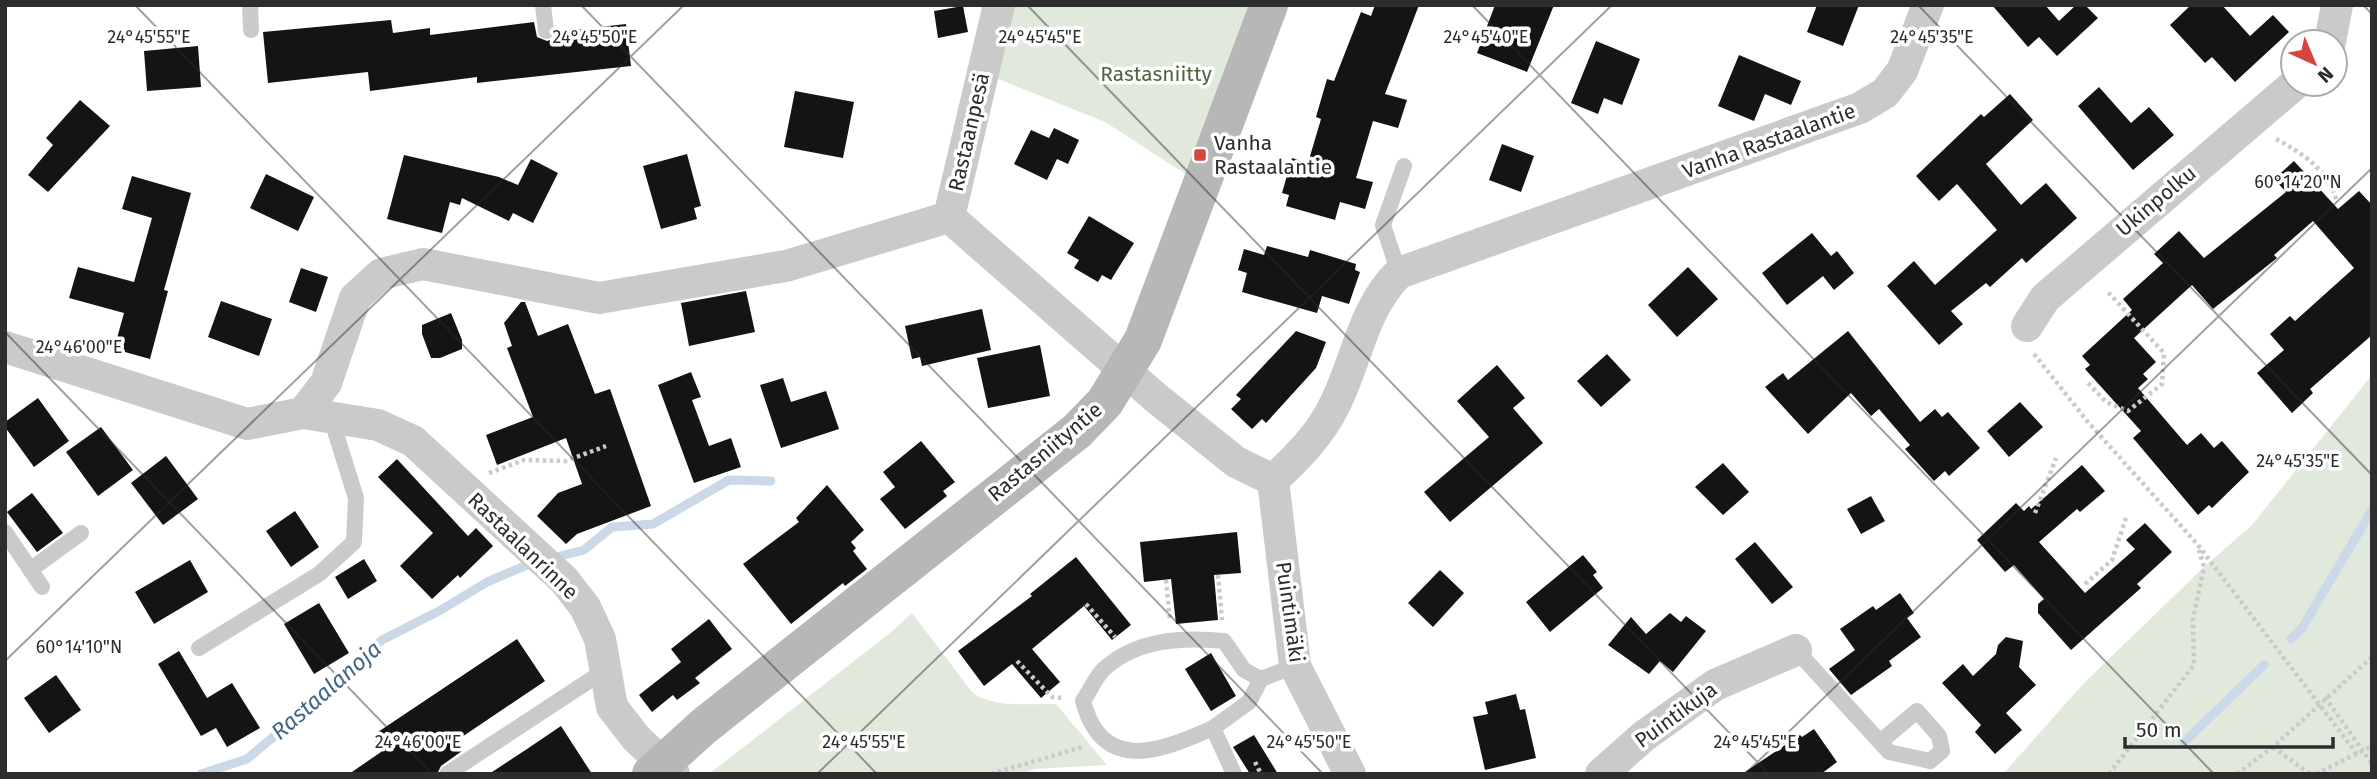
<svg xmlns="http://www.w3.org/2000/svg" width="2377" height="779" font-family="'Fira Sans',sans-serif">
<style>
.green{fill:#e1e9dc}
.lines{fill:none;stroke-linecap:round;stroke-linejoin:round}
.stream{stroke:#cad8e7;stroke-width:9}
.building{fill:#141414}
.path{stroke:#cacaca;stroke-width:4.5;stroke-dasharray:3.5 3.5;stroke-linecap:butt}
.lane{stroke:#cacaca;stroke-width:16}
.street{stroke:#cacaca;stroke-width:32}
.secondary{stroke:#b7b7b7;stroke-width:38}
.ticks{fill:none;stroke:#2d2d2d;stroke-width:2;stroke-opacity:0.45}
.poi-dot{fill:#d4463f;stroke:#fff;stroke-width:2.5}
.labels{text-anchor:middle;stroke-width:7;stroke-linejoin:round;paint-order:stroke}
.park-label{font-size:21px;fill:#4c643f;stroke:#fff}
.street-label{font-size:21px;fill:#2d2d2d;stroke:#fff}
.poi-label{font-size:21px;fill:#2d2d2d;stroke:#fff;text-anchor:start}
.water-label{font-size:23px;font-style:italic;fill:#436587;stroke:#fff}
.ticks-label{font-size:18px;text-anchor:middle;fill:#2d2d2d;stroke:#fff;stroke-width:7;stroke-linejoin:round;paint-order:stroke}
</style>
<rect width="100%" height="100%" fill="#fff"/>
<path class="green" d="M 1009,5 L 1255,5 L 1190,177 L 1105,122 L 993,77 Z
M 2372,375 L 2372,774 L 2003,774 L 2083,684 L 2204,567 L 2252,525 Z
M 912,613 L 972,692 C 994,709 1030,703 1056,704 L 1107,765 L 1035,769 L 1020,774 L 709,774 L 890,633 Z"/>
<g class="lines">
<path class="stream" d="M 552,558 L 584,550 L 612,527 L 653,524 L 729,480 L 771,481
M 2291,639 L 2302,628 L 2372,510
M 2184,742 L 2264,665
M 201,774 L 247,759 L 309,707 L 382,640 L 441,610 L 487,582 L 527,565"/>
</g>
<path class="building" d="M 1375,5 L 1419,5 L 1385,94 L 1407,100 L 1398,128 L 1373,121 L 1356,178 L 1373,182 L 1365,209 L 1340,202 L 1335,220 L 1286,206 L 1289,195 L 1282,193 L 1292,158 L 1308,163 L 1321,119 L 1316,117 L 1327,79 L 1334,81 L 1361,12 L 1371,16 Z
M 1495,5 L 1554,5 L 1527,72 L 1477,53 Z
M 1817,5 L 1859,5 L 1843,46 L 1807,32 Z
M 1992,5 L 2045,5 L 2059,21 L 2076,5 L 2085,5 L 2098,18 L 2057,56 L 2039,37 L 2028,47 Z
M 2191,5 L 2222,5 L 2250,36 L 2273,15 L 2289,32 L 2235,82 L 2212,57 L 2205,63 L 2170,25 Z
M 963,6 L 968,32 L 938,38 L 934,11 Z
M 391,20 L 393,33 L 430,28 L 430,35 L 534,22 L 537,37 L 547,41 L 553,39 L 556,32 L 626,24 L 631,66 L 477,83 L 477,77 L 370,91 L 368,72 L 268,83 L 263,32 Z
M 1596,41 L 1640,59 L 1622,105 L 1604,98 L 1598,114 L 1571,103 Z
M 198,46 L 201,87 L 147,91 L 144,51 Z
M 1739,55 L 1801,81 L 1791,105 L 1765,94 L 1754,121 L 1718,106 Z
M 2099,87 L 2131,123 L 2149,107 L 2174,135 L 2133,170 L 2078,106 Z
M 795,91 L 854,102 L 843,158 L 784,147 Z
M 2010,94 L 2033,120 L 1986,164 L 2021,205 L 2046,183 L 2077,218 L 2026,263 L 2022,258 L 1990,287 L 1986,283 L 1951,311 L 1963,324 L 1939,345 L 1887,286 L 1914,261 L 1935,285 L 1997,230 L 1957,184 L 1939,201 L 1916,176 L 1981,114 L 1984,117 Z
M 80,100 L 110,126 L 48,192 L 28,175 L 53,145 L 46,138 Z
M 1054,128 L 1079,140 L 1068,164 L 1057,159 L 1047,180 L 1014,164 L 1031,130 L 1049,138 Z
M 1502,144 L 1534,156 L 1521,192 L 1489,180 Z
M 687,154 L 701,206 L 694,208 L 697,219 L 661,229 L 643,166 Z
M 404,155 L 499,177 L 518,185 L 531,159 L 558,173 L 533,223 L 513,213 L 509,221 L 462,198 L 460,205 L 450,202 L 442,233 L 387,219 Z
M 2294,161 L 2338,209 L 2359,191 L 2372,205 L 2372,335 L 2310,389 L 2313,393 L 2292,413 L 2257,373 L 2284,350 L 2270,334 L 2290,316 L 2295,321 L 2354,268 L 2313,221 L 2274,255 L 2277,258 L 2213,309 L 2192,285 L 2134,338 L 2156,362 L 2143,374 L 2148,379 L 2138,388 L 2187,445 L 2201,433 L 2214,448 L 2222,441 L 2249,472 L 2212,508 L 2209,505 L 2198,515 L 2133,438 L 2141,431 L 2085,369 L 2090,365 L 2082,356 L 2132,310 L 2123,299 L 2163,263 L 2154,254 L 2179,231 L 2204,258 L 2286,192 L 2274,179 Z
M 266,174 L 314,197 L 298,231 L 250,208 Z
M 132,176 L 191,193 L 164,290 L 168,291 L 150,359 L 114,349 L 124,313 L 69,298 L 78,267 L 134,282 L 152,218 L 122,209 Z
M 1089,216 L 1134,243 L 1111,280 L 1102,275 L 1098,282 L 1074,268 L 1079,260 L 1067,253 Z
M 1812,233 L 1831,256 L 1837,251 L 1854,273 L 1834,290 L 1823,276 L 1787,305 L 1762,273 Z
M 1267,246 L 1308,257 L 1310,250 L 1356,264 L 1355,270 L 1360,272 L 1349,304 L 1322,296 L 1317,313 L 1242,292 L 1247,273 L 1238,270 L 1244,249 L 1264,255 Z
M 1688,267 L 1718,299 L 1677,337 L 1648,305 Z
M 301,268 L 328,277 L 316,312 L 289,302 Z
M 746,291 L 755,332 L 689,346 L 681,303 Z
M 221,301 L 272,319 L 259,356 L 208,337 Z
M 521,302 L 525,302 L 538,336 L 568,324 L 595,394 L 610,389 L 651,506 L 577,534 L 566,544 L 537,516 L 558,493 L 582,484 L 566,438 L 497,465 L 486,435 L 533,417 L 507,348 L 512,346 L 504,323 Z
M 982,309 L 991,350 L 922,366 L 920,357 L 912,359 L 905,326 Z
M 451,313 L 462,340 L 462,349 L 440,358 L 431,358 L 422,334 L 422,325 Z
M 1296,331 L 1326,342 L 1316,368 L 1266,423 L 1262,419 L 1252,429 L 1231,409 L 1241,399 L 1236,395 Z
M 1848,331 L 1920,422 L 1935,409 L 1942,417 L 1948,412 L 1980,448 L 1949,476 L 1945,471 L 1934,481 L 1905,449 L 1910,445 L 1879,409 L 1871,416 L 1851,393 L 1808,434 L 1765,387 L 1783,373 L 1788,380 Z
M 1040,345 L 1050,396 L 988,408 L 977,358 Z
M 1607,354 L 1631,380 L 1601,407 L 1577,381 Z
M 1497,365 L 1525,398 L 1513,408 L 1543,443 L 1450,522 L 1424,492 L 1489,437 L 1457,401 Z
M 691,372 L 701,397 L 692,400 L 709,446 L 731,438 L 741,467 L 694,483 L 658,385 Z
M 783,378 L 791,402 L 826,391 L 839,429 L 781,448 L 760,385 Z
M 38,398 L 69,441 L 34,467 L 5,427 L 5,422 Z
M 2020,402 L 2043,427 L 2009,457 L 1987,431 Z
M 101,427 L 133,470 L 98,496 L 66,452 Z
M 921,441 L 955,482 L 943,491 L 947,496 L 905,529 L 880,499 L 895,487 L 883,472 Z
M 166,456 L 198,499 L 163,525 L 131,483 Z
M 397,459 L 468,536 L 476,528 L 493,546 L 460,578 L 458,575 L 432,599 L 400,566 L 433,533 L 378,477 Z
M 1723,463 L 1749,492 L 1723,515 L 1695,487 Z
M 2082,465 L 2105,491 L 2080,512 L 2077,509 L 2039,542 L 2085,593 L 2135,549 L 2126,540 L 2145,523 L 2172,552 L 2137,584 L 2141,588 L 2071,650 L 2038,613 L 2038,604 L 2044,599 L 2014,565 L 2005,572 L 1977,540 L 2016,503 L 2024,511 L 2029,506 L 2031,509 Z
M 827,485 L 864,530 L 851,542 L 856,548 L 853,551 L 867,569 L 845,586 L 843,583 L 791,624 L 743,564 L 799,522 L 796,518 Z
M 32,493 L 63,533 L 37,552 L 7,512 Z
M 1871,496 L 1885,521 L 1861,534 L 1847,509 Z
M 295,511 L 319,547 L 291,567 L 266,531 Z
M 1237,532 L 1241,573 L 1214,575 L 1218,620 L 1176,624 L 1171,579 L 1144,582 L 1140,542 Z
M 1755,542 L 1793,587 L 1772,604 L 1735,559 Z
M 1583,555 L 1597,572 L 1593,575 L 1603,588 L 1550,632 L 1526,602 Z
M 1076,557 L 1131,625 L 1112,640 L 1084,606 L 1032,649 L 1060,682 L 1041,698 L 1012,664 L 984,686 L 958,651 L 1032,596 L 1030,594 Z
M 364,559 L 377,581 L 348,599 L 335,577 Z
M 190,560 L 208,592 L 154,624 L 135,592 Z
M 1440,570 L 1464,593 L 1433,627 L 1408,603 Z
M 1900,593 L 1914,613 L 1907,618 L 1921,637 L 1889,661 L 1892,666 L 1851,695 L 1829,669 L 1855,650 L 1840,629 L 1873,606 L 1876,610 Z
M 319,603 L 349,653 L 314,674 L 284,624 Z
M 1670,613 L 1681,622 L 1686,616 L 1706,631 L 1673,672 L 1660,661 L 1649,674 L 1608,645 L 1631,617 L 1646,634 Z
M 709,619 L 732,649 L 695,678 L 700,683 L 677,700 L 673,695 L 652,712 L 639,695 L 681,662 L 671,649 Z
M 2006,637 L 2023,641 L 2019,667 L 2036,685 L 2006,713 L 2022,730 L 1995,754 L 1975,732 L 1981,725 L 1942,683 L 1963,664 L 1973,676 L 1996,654 L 1998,645 Z
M 517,639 L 545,681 L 456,741 L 462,751 L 441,766 L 437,774 L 349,774 L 381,752 L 372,736 Z
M 179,651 L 207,698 L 232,683 L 260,728 L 227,747 L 216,728 L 201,736 L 158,664 Z
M 1211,653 L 1236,696 L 1211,711 L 1185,669 Z
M 56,675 L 81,710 L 49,733 L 24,698 Z
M 1516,694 L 1520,710 L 1525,709 L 1536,758 L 1485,770 L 1473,717 L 1488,714 L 1485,702 Z
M 561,726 L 592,774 L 489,774 L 527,749 Z
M 1814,729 L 1837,762 L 1821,774 L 1742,774 L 1800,735 L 1802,737 Z
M 1254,735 L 1278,774 L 1250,774 L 1233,747 Z"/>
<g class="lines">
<path class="path" d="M 2276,139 C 2304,154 2328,170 2337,202
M 2034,354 L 2088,422 L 2198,545 L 2357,754
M 2088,383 L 2106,402 L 2128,411 L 2162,384 L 2164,353 L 2106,290
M 489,473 L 524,460 L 566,461 L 606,446
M 2035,513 L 2056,458
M 1218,575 L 1222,620
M 1166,580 L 1170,621
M 2085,584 L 2112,560 L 2126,518
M 1086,604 L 1115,637
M 1017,661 L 1052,697 L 1064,698
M 2325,697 L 2372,764
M 2273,747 L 2310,774
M 1255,762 L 1261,774
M 991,774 L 1082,747
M 2109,774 L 2194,665 L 2193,619 L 2204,567 L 2199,550
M 2237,774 L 2273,747 L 2372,657
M 2316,774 L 2372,746"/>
<path class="lane" d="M 250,5 L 251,30
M 543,5 L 546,31
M 1399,273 L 1383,225 L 1404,166
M 5,532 L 42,587
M 30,570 L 81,533
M 199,648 L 319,574 L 354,542 L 356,498 L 331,418
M 1796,650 L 1880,742 L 1889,752 L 1930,761 L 1942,751 L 1939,736 L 1917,711 L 1880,742
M 1213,728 C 1161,751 1103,775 1083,701 C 1090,691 1096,676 1104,669 C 1137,639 1182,637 1224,641 L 1244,670 L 1261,679 L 1295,666
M 447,774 L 607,669
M 1234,774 L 1213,728 L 1249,702 L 1261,679"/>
<path class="street" d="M 2330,42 L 2337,5
M 949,217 L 999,5
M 2027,326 L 2045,298 L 2295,84
M 5,347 L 247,424 L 303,413 L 326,383 L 355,298 L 381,274 L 423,264 L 599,298 L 786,266 L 949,217 L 1155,397 L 1236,462 L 1273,480 C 1297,458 1321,434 1335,404 C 1357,360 1363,308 1399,273 L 1860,108 L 1885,93 L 1902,71 L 1928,5
M 303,413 L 378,425 L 413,441 L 564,580 L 585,607 L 600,639 L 612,707 L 636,738 L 674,774
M 1273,480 L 1295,666 L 1350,774
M 1601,774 L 1644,736 L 1715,685 L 1796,650"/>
<path class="secondary" d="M 651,774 L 704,726 L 1077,431 L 1105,402 L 1143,340 L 1269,5"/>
</g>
<path class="ticks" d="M 135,5 L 877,774M 581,5 L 1323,774M 1027,5 L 1769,774M 1472,5 L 2214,774M 1918,5 L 2372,475M 2363,5 L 2372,14M 5,332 L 432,774M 5,661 L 684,5M 817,774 L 1612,5M 1745,774 L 2372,168"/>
<rect class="poi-dot" x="1193" y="148" width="14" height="14" rx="3.5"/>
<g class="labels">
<g class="park-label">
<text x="1156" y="81">Rastasniitty</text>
</g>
<g class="street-label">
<text transform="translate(969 132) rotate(-77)" y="7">Rastaanpesä</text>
<text transform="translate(1769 141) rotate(-20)" y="7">Vanha Rastaalantie</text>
<text transform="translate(2156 201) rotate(-40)" y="7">Ukinpolku</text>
<text transform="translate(1045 452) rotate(-40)" y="7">Rastasniityntie</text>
<text transform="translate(523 546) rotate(44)" y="7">Rastaalanrinne</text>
<text transform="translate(1290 612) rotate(82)" y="7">Puintimäki</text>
<text transform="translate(1676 715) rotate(-36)" y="7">Puintikuja</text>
</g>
<g class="poi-label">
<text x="1214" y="150">Vanha<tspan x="1214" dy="24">Rastaalantie</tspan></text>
</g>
<g class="water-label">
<text transform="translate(326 690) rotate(-41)" y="8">Rastaalanoja</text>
</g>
</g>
<g class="ticks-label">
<text x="149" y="43">24°45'55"E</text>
<text x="595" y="43">24°45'50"E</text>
<text x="1040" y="43">24°45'45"E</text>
<text x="1486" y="43">24°45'40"E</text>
<text x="1932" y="43">24°45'35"E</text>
<text x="2298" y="188">60°14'20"N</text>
<text x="79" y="353">24°46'00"E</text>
<text x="2298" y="467">24°45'35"E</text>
<text x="79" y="653">60°14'10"N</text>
<text x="418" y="748">24°46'00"E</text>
<text x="864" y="748">24°45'55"E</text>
<text x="1309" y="748">24°45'50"E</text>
<text x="1755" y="748">24°45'45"E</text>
</g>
<rect width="2377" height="779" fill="none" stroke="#2d2d2d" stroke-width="14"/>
<g transform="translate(2314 63) rotate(136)"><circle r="33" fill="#ffffff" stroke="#ababab" stroke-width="2"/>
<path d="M0-5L12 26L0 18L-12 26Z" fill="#d4463f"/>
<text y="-10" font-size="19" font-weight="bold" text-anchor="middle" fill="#2d2d2d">N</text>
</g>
<path d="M2125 737v10h208v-10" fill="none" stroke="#2d2d2d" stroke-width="3.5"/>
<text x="2136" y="737" font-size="21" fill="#2d2d2d" stroke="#ffffff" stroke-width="5" paint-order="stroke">50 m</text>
</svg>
